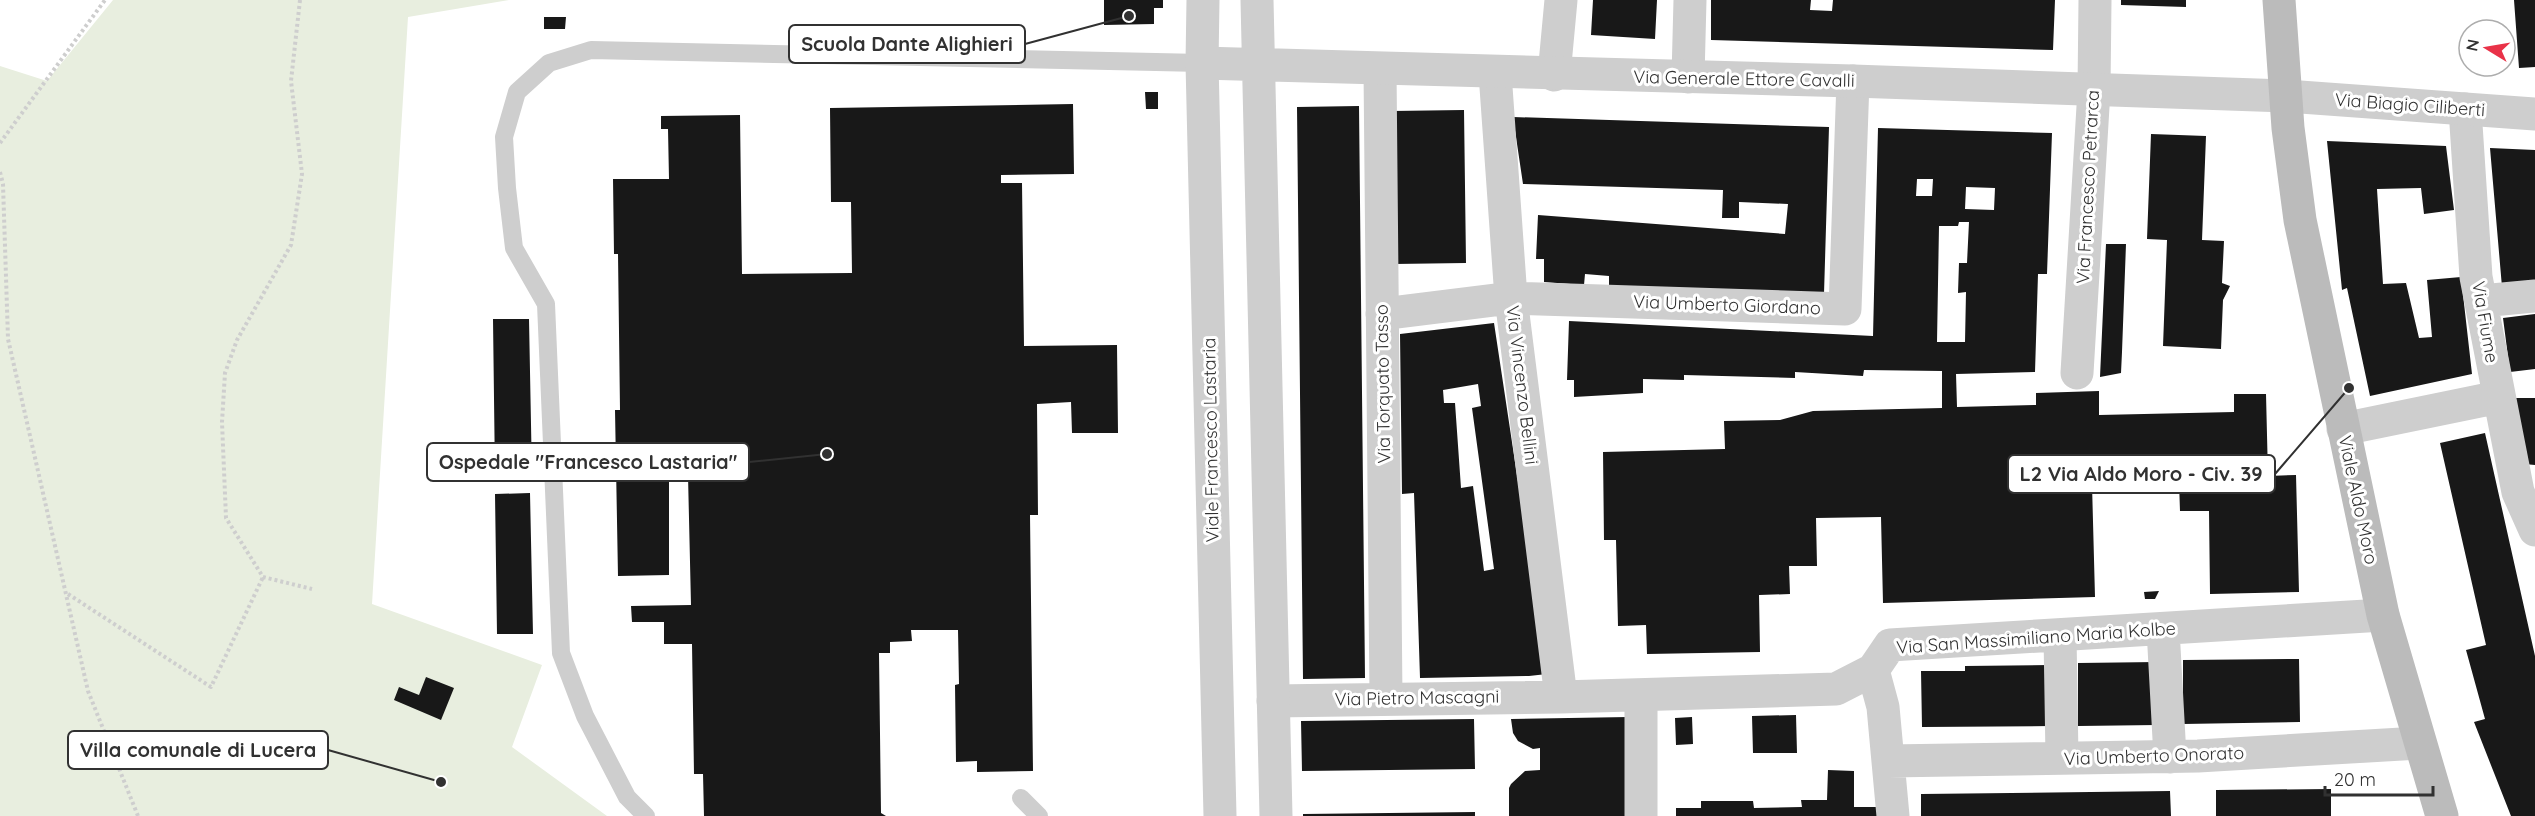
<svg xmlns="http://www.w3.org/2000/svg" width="2535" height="816" font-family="Quicksand,sans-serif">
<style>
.green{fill:#e8eedf}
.building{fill:#181818;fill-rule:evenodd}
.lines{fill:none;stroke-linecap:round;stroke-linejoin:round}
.path{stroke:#cecece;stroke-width:4;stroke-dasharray:3 3;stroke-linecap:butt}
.service{stroke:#cecece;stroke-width:18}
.minor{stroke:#cecece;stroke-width:33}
.tertiary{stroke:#cecece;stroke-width:33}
.secondary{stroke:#bbb;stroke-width:33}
.labels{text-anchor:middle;stroke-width:6;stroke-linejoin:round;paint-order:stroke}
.street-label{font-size:18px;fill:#313131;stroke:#fff}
.leader{fill:none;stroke:#313131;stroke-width:2}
.callout-dot{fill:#313131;stroke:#fff;stroke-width:2}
.callout{fill:#fff;stroke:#313131;stroke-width:2}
.callout-label{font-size:20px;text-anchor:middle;font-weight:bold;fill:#313131}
</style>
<rect width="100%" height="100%" fill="#fff"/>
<path class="green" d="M 113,0 L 509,0 L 408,17 L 372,604 L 542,665 L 512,747 L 607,816 L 0,816 L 0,66 L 47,81 Z"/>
<path class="building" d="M 1104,0 L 1163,0 L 1163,8 L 1154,8 L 1154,24 L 1104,25 Z
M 1593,0 L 1657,0 L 1655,39 L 1591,35 Z
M 1711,0 L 1811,0 L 1810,10 L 1832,11 L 1833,0 L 2055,0 L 2053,50 L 1711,40 Z
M 2121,0 L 2186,0 L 2186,7 L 2121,5 Z
M 2514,0 L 2535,0 L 2535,67 L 2519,68 Z
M 544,17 L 566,17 L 565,29 L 544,29 Z
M 1145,92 L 1158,92 L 1158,109 L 1146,109 Z
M 1073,104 L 1074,174 L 1001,175 L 1001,183 L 1022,183 L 1024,346 L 1117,345 L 1118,433 L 1072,433 L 1071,402 L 1037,404 L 1038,515 L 1030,515 L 1033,771 L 977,772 L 977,761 L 956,762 L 955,685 L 959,684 L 958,630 L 911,630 L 912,641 L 890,642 L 890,653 L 879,653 L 881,813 L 886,816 L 704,816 L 703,774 L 694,774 L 692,644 L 664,644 L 664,622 L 632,622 L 631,606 L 691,605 L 688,475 L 669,475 L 669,575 L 618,576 L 615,410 L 620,410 L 618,254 L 614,254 L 613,179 L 669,179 L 668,129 L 661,129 L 661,116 L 740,115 L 742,274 L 852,273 L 851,202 L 831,202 L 830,108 Z
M 1359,106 L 1365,678 L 1303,679 L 1297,107 Z
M 1464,110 L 1466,263 L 1394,264 L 1392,111 Z
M 1513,117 L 1829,127 L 1824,294 L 1609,286 L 1609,276 L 1585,274 L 1584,285 L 1544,282 L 1544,259 L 1536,259 L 1538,215 L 1785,234 L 1788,204 L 1739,202 L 1739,218 L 1722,218 L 1723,190 L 1523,184 Z
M 1878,128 L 2052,133 L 2047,274 L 2038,274 L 2035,372 L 1956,374 L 1957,407 L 2036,405 L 2036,393 L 2099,391 L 2099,415 L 2234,412 L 2234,394 L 2266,394 L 2268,476 L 2296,475 L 2299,592 L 2210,594 L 2209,511 L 2180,511 L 2179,482 L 2092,484 L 2095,597 L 1883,603 L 1881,517 L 1816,518 L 1817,566 L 1789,566 L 1790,594 L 1759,595 L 1760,652 L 1647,654 L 1646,625 L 1618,626 L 1616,540 L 1604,540 L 1603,452 L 1725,449 L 1724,421 L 1780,420 L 1813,411 L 1942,408 L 1942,371 L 1864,370 L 1863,376 L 1795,372 L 1795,378 L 1684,375 L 1684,380 L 1643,379 L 1643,393 L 1574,397 L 1574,380 L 1567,380 L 1569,321 L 1873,336 ZM 1917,179 L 1933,179 L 1932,196 L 1916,196 ZM 1966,187 L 1995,188 L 1994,210 L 1965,209 ZM 1959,222 L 1969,222 L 1967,263 L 1959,263 L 1958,293 L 1966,292 L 1965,342 L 1937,342 L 1939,226 L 1958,226 Z
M 2151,134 L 2206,136 L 2202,240 L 2224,241 L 2222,283 L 2230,286 L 2223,300 L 2221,349 L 2163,346 L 2167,240 L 2147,239 Z
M 2327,141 L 2446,146 L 2454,210 L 2424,214 L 2421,188 L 2377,189 L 2383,284 L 2406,283 L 2419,338 L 2432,337 L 2427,280 L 2461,277 L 2472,374 L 2370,396 L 2347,288 L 2342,290 Z
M 2490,148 L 2535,150 L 2535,283 L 2502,287 Z
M 2106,244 L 2126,244 L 2122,352 L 2121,373 L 2100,377 Z
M 2535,314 L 2535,369 L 2510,372 L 2503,318 Z
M 493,319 L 529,319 L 532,477 L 495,477 Z
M 1494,323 L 1547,674 L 1529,676 L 1420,678 L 1414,493 L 1402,494 L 1400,334 ZM 1478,384 L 1481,406 L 1472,408 L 1494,569 L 1484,571 L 1473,486 L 1461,488 L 1455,403 L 1444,403 L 1443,390 Z
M 2514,398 L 2535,398 L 2535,465 L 2524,464 Z
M 2485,433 L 2535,656 L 2535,816 L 2511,816 L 2474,722 L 2485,719 L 2466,650 L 2486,645 L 2440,443 Z
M 530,493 L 533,634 L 497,634 L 495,494 Z
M 2159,591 L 2155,599 L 2145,599 L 2144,592 Z
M 2299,659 L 2300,722 L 2183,724 L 2183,660 Z
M 2157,662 L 2157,725 L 2078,726 L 2078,663 Z
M 2050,665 L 2051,726 L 1922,727 L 1921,671 L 1965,671 L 1965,666 Z
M 426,677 L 454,688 L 441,720 L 394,700 L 399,687 L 419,695 Z
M 1796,715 L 1797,753 L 1753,753 L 1752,716 Z
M 1629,717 L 1629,816 L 1509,816 L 1509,788 L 1511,784 L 1525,771 L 1540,770 L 1540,748 L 1533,749 L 1518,741 L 1513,733 L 1511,719 Z
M 1692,717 L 1693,744 L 1676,745 L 1675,718 Z
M 1474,719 L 1475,769 L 1302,771 L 1301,721 Z
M 1828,770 L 1854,771 L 1854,807 L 1879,807 L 1880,816 L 1676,816 L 1676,808 L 1701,808 L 1701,801 L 1753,801 L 1754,808 L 1802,807 L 1801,800 L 1827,800 Z
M 2331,789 L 2331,816 L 2216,816 L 2216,790 Z
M 2170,791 L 2171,816 L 1921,816 L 1921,794 Z
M 1475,812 L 1475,816 L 1303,816 L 1303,814 Z"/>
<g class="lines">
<path class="path" d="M 300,0 L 291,81 L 302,174 L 291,245 L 237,340 L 225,373 L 222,422 L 226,518 L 263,577 L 312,589
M 0,143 L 105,0
M 0,172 L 3,184 L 8,339 L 88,691 L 138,816
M 68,594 L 211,687 L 263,577"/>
<path class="service" d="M 1021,798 L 1039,816
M 646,816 L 627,797 L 585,716 L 561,653 L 546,304 L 514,248 L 507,188 L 504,137 L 517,92 L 549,63 L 591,50 L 1202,63"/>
<path class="minor" d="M 1380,69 L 1386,698
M 1495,73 L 1511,298 L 1561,697
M 1554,75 L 1561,0
M 1688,77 L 1690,0
M 2465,109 L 2476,277 L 2518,492 L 2535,530
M 2481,301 L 2535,296
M 1382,314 L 1511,298 L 1845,309 L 1853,81
M 2077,373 L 2094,90 L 2095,0
M 2343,429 L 2499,397
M 2163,629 L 2170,757
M 2060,635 L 2062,758
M 1873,670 L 1883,707 L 1893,816
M 1641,695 L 1641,816
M 1273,701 L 1561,697 L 1836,689 L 1873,670 L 1890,645 L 2383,615
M 1888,761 L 2198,756 L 2419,743"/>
<path class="tertiary" d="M 1203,0 L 1202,63 L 1220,816
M 1257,0 L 1276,816
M 1202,63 L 1853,81 L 2286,96 L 2535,114"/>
<path class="secondary" d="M 2279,0 L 2288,128 L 2300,220 L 2383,615 L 2442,816"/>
</g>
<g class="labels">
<g class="street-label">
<text transform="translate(1744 79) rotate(1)" y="6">Via Generale Ettore Cavalli</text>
<text transform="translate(2410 105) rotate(4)" y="6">Via Biagio Ciliberti</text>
<text transform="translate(2088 187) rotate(-87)" y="6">Via Francesco Petrarca</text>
<text transform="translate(1727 305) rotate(2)" y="6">Via Umberto Giordano</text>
<text transform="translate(2485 322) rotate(80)" y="6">Via Fiume</text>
<text transform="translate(1383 384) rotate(-91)" y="6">Via Torquato Tasso</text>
<text transform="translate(1522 385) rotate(83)" y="6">Via Vincenzo Bellini</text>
<text transform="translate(1211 440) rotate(-91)" y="6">Viale Francesco Lastaria</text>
<text transform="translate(2358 500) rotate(78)" y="6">Viale Aldo Moro</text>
<text transform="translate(2036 638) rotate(-4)" y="6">Via San Massimiliano Maria Kolbe</text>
<text transform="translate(1417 698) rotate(-1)" y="6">Via Pietro Mascagni</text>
<text transform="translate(2154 756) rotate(-2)" y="6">Via Umberto Onorato</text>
</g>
</g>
<path class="leader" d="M1129 16L1025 44M827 454L749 462M2349 388L2275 474M441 782L328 750"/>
<g class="callout-dot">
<circle cx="1129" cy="16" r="6"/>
<circle cx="827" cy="454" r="6"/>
<circle cx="2349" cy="388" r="6"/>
<circle cx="441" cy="782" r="6"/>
</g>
<g class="callout">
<rect x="789" y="25" width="236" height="38" rx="6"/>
<rect x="427" y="443" width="322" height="38" rx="6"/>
<rect x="2008" y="455" width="267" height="38" rx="6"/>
<rect x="68" y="731" width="260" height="38" rx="6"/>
</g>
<g class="callout-label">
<text x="907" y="51">Scuola Dante Alighieri</text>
<text x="588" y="469">Ospedale "Francesco Lastaria"</text>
<text x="2141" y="481">L2 Via Aldo Moro - Civ. 39</text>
<text x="198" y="757">Villa comunale di Lucera</text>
</g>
<g transform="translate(2487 48) rotate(281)"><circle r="28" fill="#ffffff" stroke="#adadad" stroke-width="1.5"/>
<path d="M0-4.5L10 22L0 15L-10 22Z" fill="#e93248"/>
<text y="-9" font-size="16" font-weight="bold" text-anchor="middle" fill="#313131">N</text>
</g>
<path d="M2325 786v9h108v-9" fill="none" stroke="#313131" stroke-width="3"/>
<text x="2334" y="786" font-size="18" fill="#313131" stroke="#ffffff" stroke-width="4.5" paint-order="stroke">20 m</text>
</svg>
